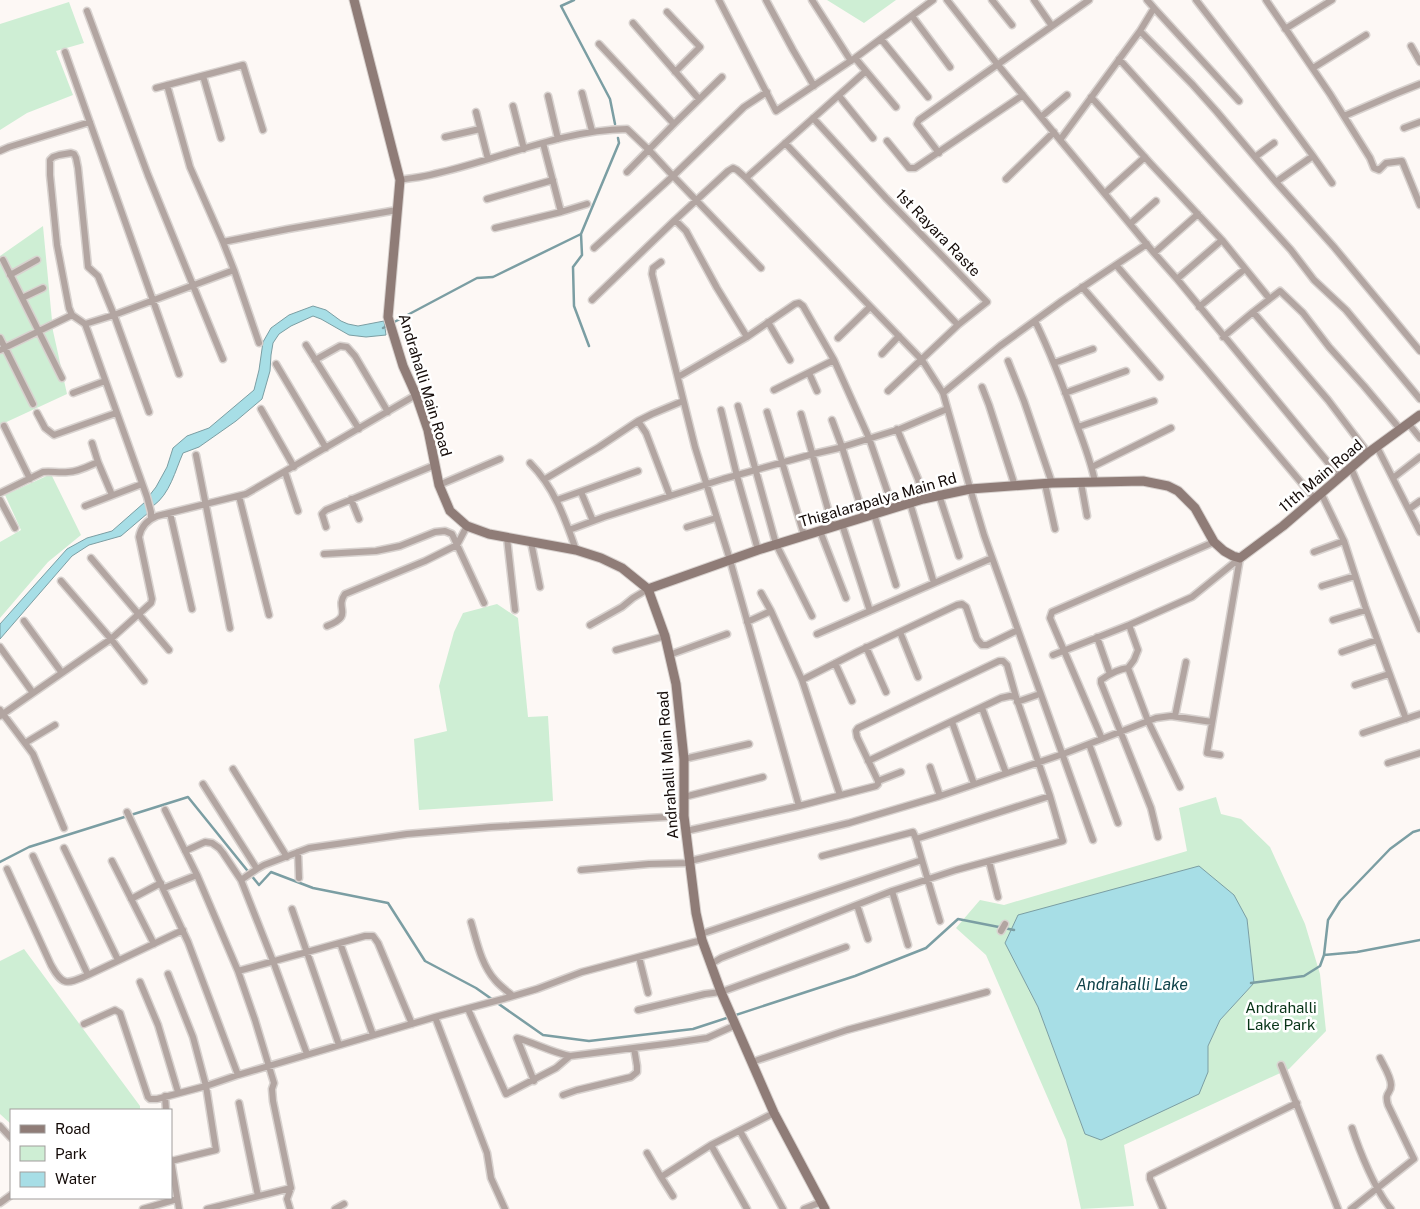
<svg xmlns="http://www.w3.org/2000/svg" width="1420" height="1209" font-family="'Public Sans',sans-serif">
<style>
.green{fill:#ceeed4;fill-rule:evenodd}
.water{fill:#a7dee6;stroke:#7b9ea3}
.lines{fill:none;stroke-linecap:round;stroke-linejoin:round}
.stream{stroke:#7b9ea3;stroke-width:2.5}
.street-casing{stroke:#d8d2cf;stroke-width:9}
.secondary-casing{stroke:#d8d2cf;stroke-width:11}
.street{stroke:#b2a5a1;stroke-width:6}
.secondary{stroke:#8f7c77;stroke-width:9}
.labels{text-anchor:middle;stroke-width:5;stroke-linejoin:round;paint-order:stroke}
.street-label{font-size:15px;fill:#130a07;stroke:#fff}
.park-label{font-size:15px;fill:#093518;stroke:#fff}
.water-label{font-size:16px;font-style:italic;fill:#104249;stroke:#fff}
</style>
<rect width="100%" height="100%" fill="#fdf8f5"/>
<path class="green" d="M 827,0 L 896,0 L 864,23 Z
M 69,2 L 84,43 L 56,51 L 73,95 L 27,113 L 0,130 L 0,24 Z
M 43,226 L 53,331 L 67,394 L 0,425 L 0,256 Z
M 51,474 L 81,535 L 48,562 L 0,618 L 0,542 L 21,530 L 5,495 Z
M 497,604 L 518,618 L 528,717 L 548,716 L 553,801 L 419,810 L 414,739 L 447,731 L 439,686 L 454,632 L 463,613 Z
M 1216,797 L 1221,814 L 1241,819 L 1270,847 L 1305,924 L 1320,974 L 1326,1031 L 1289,1069 L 1124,1145 L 1134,1206 L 1081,1209 L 1066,1140 L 986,955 L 956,928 L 980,900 L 1004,905 L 1187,851 L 1179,808 ZM 1018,916 L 1247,919 L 1254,983 L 1220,1020 L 1208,1046 L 1208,1072 L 1085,1134 L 1038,1007 L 1005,943 Z
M 24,949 L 140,1106 L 140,1110 L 11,1110 L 11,1124 L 0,1114 L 0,961 Z"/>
<path class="water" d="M 313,306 L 326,310 L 341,321 L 348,324 L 358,326 L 384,321 L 386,335 L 366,337 L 349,335 L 321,319 L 313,316 L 291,326 L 279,334 L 273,343 L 271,355 L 270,371 L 262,399 L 236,421 L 199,447 L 183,453 C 175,471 170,494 153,506 L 149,496 L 156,487 L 167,467 L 173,448 L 187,436 L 209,428 L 254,390 L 259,370 L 263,342 L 271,328 L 289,315 Z
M 145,502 L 148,513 L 121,536 L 89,545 L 72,556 L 0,639 L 0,624 L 67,549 L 87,538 L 112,531 Z
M 1199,866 L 1234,895 L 1247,919 L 1254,983 L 1220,1020 L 1208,1046 L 1208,1072 L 1199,1094 L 1101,1140 L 1085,1134 L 1038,1007 L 1005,943 L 1018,915 Z"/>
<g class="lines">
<path class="stream" d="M 574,0 L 561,6 L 610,99 L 615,124
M 383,328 L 477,278 L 493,277 L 581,234
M 589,346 L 574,306 L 573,267 L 582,255 L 581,234 L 619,143 L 618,138
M 0,862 L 29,847 L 188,797 L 259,885 L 271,872 L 313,888 L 388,903 L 425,961 L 476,988 L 543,1035 L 589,1041 L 693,1029 L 855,976 L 926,948 L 958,919 L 1014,930
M 1324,955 L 1328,920 L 1340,901 L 1390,849 L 1413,832 L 1420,830
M 1251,983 L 1304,976 L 1320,966 L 1324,955 L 1357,952 L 1420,940"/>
<defs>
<path id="street" d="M 719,0 L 776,111 L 855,58
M 766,0 L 793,50 L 814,86
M 812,0 L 851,61
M 947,0 L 998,65 L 1060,140
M 992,0 L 1012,25
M 1034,0 L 1052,26
M 1196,0 L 1250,70 L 1313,156 L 1276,182
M 1266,0 L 1330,94 L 1370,158 L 1374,168 L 1379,170 L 1386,163 L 1402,161 L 1420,205
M 1154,8 L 1239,101
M 87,11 L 148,175 L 223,359
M 667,12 L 700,47 L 675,72
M 912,16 L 950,67
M 633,23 L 699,99
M 1285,29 L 1332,0
M 1140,31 L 1154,8 L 1147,0
M 881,39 L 928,97
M 599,44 L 674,124
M 1411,46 L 1420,62
M 65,52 L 179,374
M 1119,59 L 1291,250 L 1314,280 L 1346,310 L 1420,399
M 1313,68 L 1366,35
M 203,76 L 221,138
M 167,85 L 190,167 L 223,242 L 288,229 L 397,210
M 156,88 L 243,65 L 263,130
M 582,93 L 592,131
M 548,96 L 558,139
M 839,96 L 873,138
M 1091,97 L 1151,164 L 1222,240 L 1269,298
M 513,106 L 524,149
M 896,107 L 855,58 L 933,0
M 476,112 L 488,159
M 1344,116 L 1395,94 L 1420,84
M 1041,117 L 1067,95
M 813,118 L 886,198 L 987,302 L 958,325 L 888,391
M 1404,128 L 1420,122
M 445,137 L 480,129
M 887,141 L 909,168 L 915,168 L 1023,95
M 543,143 L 561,212 L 587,204
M 785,143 L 958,325
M 0,151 L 9,147 L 90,122
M 939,153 L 917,124 L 919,120 L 1089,0
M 1313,156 L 1332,183
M 1255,157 L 1274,143
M 627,172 L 674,124 L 722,77
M 746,178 L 922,360 L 943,393 L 972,495 L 984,535 L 1093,840
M 1006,179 L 1054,132
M 400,180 C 411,178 423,177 434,174 C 498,160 560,130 627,129 L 649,150 L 673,176 L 761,268
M 1105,193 L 1145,157
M 487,199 L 553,180
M 1130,224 L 1156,201
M 495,228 L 561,212
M 223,242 L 234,270 L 259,343
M 594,248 L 673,176 L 744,107 L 767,92
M 1154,253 L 1198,214
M 3,260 L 62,378
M 661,262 L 653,268 L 652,274 L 695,447 L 730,560 L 799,806
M 1116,265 L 1204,367 L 1315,499
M 10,275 L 37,260
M 1177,279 L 1222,240
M 1082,287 L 1160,377
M 22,298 L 43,288
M 592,300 L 675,220
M 1199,307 L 1245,269
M 1035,321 C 1051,354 1064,388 1076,422 C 1083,442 1091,461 1095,482
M 768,322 L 790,360
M 85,324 L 114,315 L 234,270
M 747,337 L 795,304 L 799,303 L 803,306 L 834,360 L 869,438 L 893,508
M 1223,337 L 1253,312
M 0,338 L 33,404
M 838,338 L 870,307
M 306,345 L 359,429
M 0,350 L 72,315
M 882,354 L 899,336
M 315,360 L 340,346 L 347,347 L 355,356 L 388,412
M 1008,361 L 1024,401 L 1052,483
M 1054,363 L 1093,349
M 276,364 L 326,448
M 809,373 L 817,391
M 678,377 L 747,337 L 717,288 L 686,231 L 675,220 L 728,171 L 733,168 L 737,170 L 746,178 L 866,71
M 982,387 L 989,405 L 1015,486
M 774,390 L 834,360
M 73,393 L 105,381
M 943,393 L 1000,346 L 1062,301 L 1147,244
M 1065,393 L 1126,371
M 738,406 L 776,544 L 812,616
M 261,409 L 294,467
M 721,410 L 737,476 L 758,550
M 149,412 L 114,315 L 98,276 L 88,267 L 78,168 L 76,158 L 74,154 L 71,153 L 59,155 L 53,157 L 50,160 L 50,175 L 57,245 L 69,308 L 72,315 L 85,324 L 88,332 L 147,497 L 151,512 L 151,518
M 767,412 L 804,535
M 37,413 L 45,428 L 54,435 L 116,413
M 801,414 L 833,527
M 832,420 L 842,447 L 864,517
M 638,421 L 646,433 L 670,496
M 1408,423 L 1420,438
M 4,426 L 30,479
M 1078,427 L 1154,401
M 897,429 L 918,479 L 923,499
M 92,443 L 98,462 L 112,495
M 1377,447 L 1420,532
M 1368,453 L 1328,400 L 1253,312 L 1280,291 L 1303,313 L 1329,347 L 1364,386 L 1400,429
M 196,455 L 230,628
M 530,463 C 554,487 565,518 576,550
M 1092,467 L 1171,428
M 1351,468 L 1420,629
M 285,472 L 298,511
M 1340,477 L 1177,279 L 1154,253 L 1060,140 L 1140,31 L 1192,84 L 1217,112 L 1276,182 L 1334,247 L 1420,351
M 1393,478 L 1420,457
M 545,479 L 599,447 L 638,421 L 652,414 L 683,401
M 1081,483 L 1087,516
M 1045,484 L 1055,529
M 439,485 L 500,459
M 581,492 L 593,521
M 0,493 L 43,472 C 51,471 59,473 68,472 C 78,472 89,466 98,462
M 1321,493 L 1344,541 L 1365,606 L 1406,719
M 939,495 L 959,556
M 239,496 L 269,615
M 351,499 L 359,519
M 0,500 L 15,528
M 557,500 L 638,471
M 910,503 L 934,583
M 85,506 L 142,484
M 1409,509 L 1420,501
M 170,513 L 192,609
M 874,514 L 896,585
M 842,524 L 870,611
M 326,527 L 322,514 L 326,510 L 435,465
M 687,527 L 716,518
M 569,530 L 604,517 L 723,479 L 813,454 L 839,448 L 900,429 L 947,409
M 820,531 L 846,598
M 507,538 L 515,610
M 531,542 L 540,587
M 1314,552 L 1344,541
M 324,554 L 376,551 L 400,546 L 435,532 L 445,531 L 452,534 L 484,603
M 91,558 L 169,650
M 61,581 L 111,639 L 144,681
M 1322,586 L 1355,576
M 761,593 L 771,611
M 1333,620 L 1366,610
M 24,621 L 62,673
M 747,622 L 771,611 L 802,680
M 590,625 L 622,607 L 633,598 L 648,589
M 1129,625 L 1138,650 L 1134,660 L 1128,668 C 1118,669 1108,675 1101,680 L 1101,683 L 1151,808 L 1158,837
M 327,626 C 355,615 334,609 345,594 L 425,561 L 457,545 L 467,526
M 900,632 L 918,677
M 817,634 L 992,558
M 1097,637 L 1110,674
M 0,647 L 33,693
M 866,647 L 886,692
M 616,650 L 665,636
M 1342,652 L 1377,640
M 669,655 L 727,634
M 1053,655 L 1129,625 L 1192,597 L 1240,558
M 835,663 L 852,701
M 1128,668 L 1148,721 L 1180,787
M 1355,685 L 1389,674
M 1017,702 L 1037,695
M 982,708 L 1006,773
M 0,710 L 33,754 L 64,828
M 0,716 L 111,639 L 151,603 L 152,599 L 139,537 C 141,526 147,520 157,516 L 246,494 L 416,395
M 1175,716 L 1186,662
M 952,722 L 974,784
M 1363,733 L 1420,714
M 1102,739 L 1050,618 L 1052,612 L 1214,542
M 25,743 L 55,725
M 1089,744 L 1118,823
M 1220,755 L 1207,753 L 1240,558
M 684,759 L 749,744
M 868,761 L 1001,698 L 1010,696 L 1016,697
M 1388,763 L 1420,753
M 930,767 L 940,796
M 233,769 L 287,857
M 878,781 L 901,772
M 203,784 L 257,869 L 264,865 L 309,848 L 407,834 L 491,827 L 684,816
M 840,795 L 802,680 L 859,651 L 957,605 L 962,604 L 966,607 L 977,639 L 982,645 L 987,645 L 1018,630
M 684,797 L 763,777
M 165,810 L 197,875 L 238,971 L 365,936 L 373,936 L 378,943 L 412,1024
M 127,812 L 188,942 L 238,1075
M 686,831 L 799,806 L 876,786 L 878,784 L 878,781 L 857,737 L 856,731 L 858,728 L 999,661 L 1003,661 L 1007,665 L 1016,697 L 1050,796
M 64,848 L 118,960
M 185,851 L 205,842 L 212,843 L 219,848 L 223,853 L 241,880 L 273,961 L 307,1054
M 298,852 L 299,878
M 33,856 L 88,975
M 822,856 L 913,832 L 916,839
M 922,860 L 940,921
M 112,861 L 154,944
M 690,861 L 849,823 L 940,796 L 1063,754 L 1156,718 L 1171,716 L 1212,722
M 989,861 L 998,897
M 7,869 L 51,965 C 63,987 67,984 88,975 L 183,930
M 581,870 L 649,864 L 690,863
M 241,880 L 257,869
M 164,888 L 197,875
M 892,891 L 908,945
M 131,899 L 161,883
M 857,905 L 868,939
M 292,909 L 339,1045
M 471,922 C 477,942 481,964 495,980 C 500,986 507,991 513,996
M 1001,931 L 1005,924
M 701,934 L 922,860 L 916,839 L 1050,796 L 1063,841 L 956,870 L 892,891 L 721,958 L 711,964
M 340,943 L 373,1035
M 639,957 L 648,993
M 238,971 L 255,1020 L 274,1083 L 272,1089 L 273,1101 L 291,1188 L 287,1199 L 290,1209
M 168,974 L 193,1037 L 206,1086 L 216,1150 L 171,1161
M 140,982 L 158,1025 L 178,1092
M 468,1009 L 506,1094 L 556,1068 L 570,1056 L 673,1043 L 707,1038 L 736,1025
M 638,1010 L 705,994 L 721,992 L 846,947
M 435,1017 L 487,1153 L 491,1178 L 505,1209
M 84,1024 L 115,1010 L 120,1013 L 148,1097 L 150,1099 L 157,1099 L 206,1086 L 238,1075 L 435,1017 L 503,999 L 537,989 L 582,972 L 702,940
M 752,1062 L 847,1030 L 987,992
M 1281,1065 L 1338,1209
M 534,1081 L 517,1038 C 535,1043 551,1052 570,1056
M 563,1095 L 577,1090 L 631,1077 L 637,1072 L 637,1066 L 634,1048
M 165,1096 L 166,1110
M 239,1103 L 258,1196
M 0,1126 L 11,1138
M 1352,1128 C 1359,1150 1376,1192 1391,1209
M 740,1131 L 783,1209
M 711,1145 L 747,1209
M 647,1153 L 661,1177
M 171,1160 L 179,1209
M 673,1196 L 661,1177 L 711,1145 L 774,1113
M 0,1203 L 11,1195
M 143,1209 L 177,1199
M 207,1209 L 291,1188
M 335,1209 L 344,1204
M 804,1209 L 816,1204 L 822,1203
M 1163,1209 L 1150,1179 L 1150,1175 L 1297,1103
M 1351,1209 L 1414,1159 L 1388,1105 C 1384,1091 1391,1095 1391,1085 C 1391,1077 1384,1066 1380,1058"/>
<path id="secondary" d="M 354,0 L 400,180 L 388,317 L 403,366 L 416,395 L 428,430 L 439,485 L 450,511 L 467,526 L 489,534 L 576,550 L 601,558 L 622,568 L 648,589 L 665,636 L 676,684 L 684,759 L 684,816 L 696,913 L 702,940 L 721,992 L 774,1113 L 825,1209
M 648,589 L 758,550 L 923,499 L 970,489 L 1052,483 L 1143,481 L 1168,486 L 1178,491 L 1195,508 L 1214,542 L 1224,551 L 1233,556 L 1240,558 L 1283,526 L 1368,453 L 1420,415"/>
</defs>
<use href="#street" class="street-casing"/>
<use href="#secondary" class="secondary-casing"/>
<use href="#street" class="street"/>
<use href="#secondary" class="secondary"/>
</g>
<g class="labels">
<g class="street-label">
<text transform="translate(938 233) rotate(46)" y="5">1st Rayara Raste</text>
<text transform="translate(425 385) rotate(73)" y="5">Andrahalli Main Road</text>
<text transform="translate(1321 476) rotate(-40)" y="5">11th Main Road</text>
<text transform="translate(878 500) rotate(-16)" y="5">Thigalarapalya Main Rd</text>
<text transform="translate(668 765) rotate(-94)" y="5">Andrahalli Main Road</text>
</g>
<g class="park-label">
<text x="1281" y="1013">Andrahalli<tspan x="1281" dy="17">Lake Park</tspan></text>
</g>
<g class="water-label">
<text x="1132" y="990">Andrahalli Lake</text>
</g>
</g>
<rect x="10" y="1109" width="162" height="90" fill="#ffffff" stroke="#a19d9c"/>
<rect x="20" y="1125" width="25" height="8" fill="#8f7c77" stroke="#a19d9c"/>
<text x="55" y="1134" font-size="15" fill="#130a07">Road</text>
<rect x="20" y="1146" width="25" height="15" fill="#ceeed4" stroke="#a19d9c"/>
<text x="55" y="1159" font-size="15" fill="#130a07">Park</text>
<rect x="20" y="1172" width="25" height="15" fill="#a7dee6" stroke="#a19d9c"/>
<text x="55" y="1184" font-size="15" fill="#130a07">Water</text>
</svg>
